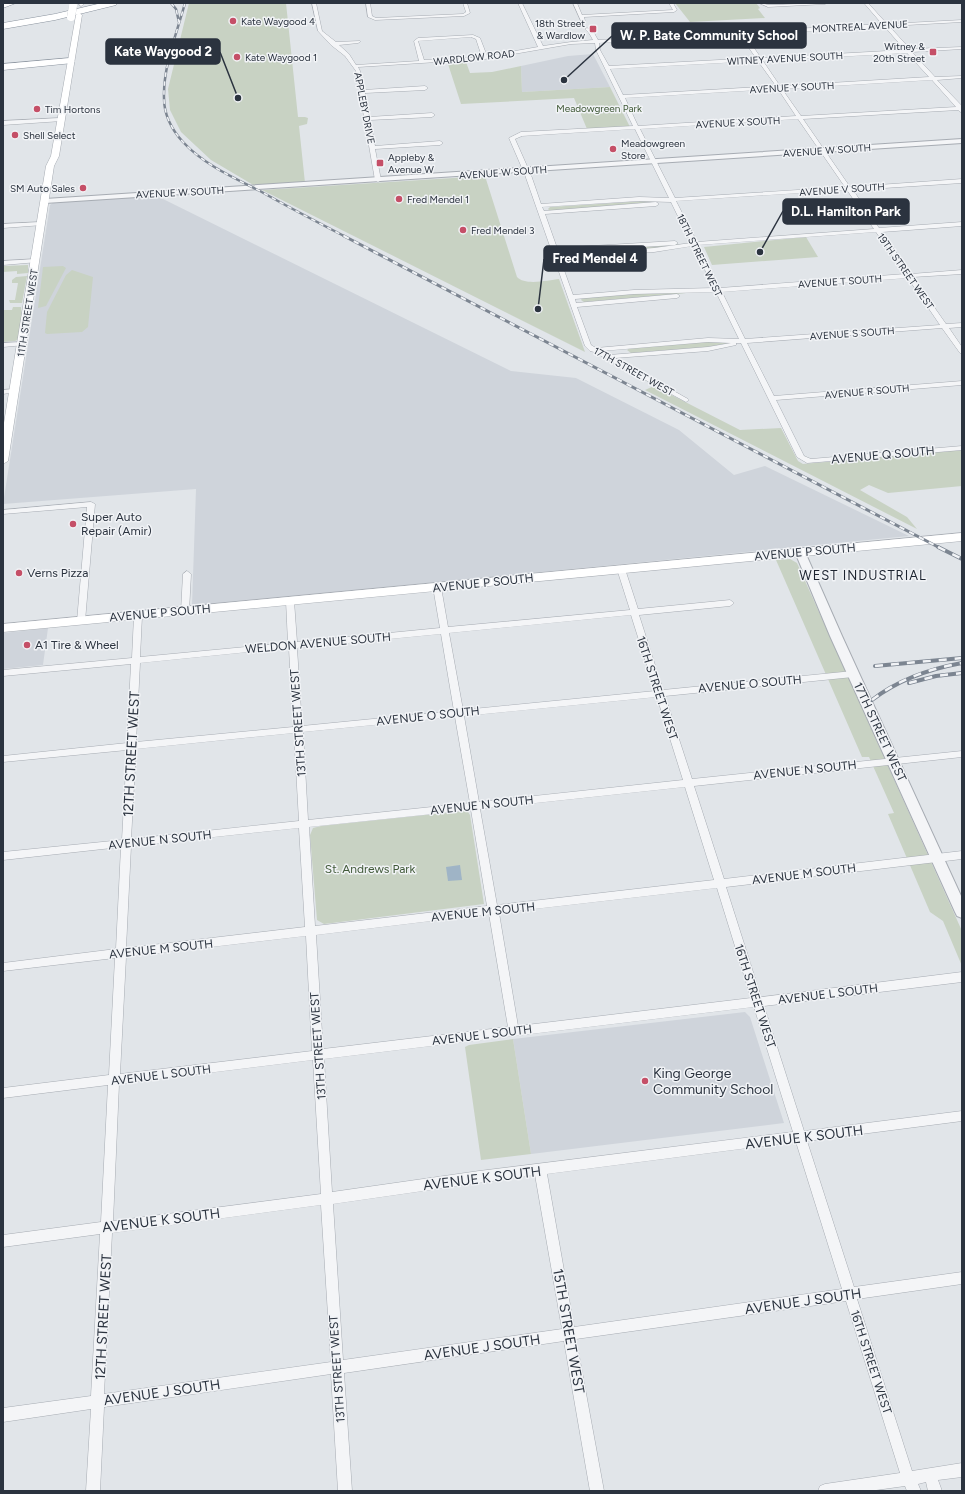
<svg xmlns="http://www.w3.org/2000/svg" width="965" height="1494" font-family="Figtree,sans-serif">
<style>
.built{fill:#cfd4db}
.green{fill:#c8d2c3}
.water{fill:#9fb4c6}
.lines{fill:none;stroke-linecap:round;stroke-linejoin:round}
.minor-casing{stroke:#a7acb3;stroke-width:1}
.tertiary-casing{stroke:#a7acb3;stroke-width:2}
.secondary-casing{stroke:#a7acb3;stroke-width:1}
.motorway-casing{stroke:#8a939e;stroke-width:1}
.minor{fill:#f4f5f7;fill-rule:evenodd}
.tertiary{fill:#f4f5f7;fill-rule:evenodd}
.secondary{fill:#fff;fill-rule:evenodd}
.motorway{fill:#fff;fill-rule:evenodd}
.rail-far2-casing{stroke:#7c8591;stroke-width:2.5}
.rail-far1-casing{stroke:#7c8591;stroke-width:3}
.rail-casing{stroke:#7c8591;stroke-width:4}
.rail-far2{stroke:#f1f3f6;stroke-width:1.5;stroke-dasharray:4.5;stroke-linecap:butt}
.rail-far1{stroke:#f1f3f6;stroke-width:2;stroke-dasharray:5.5;stroke-linecap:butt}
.rail{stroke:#f1f3f6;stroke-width:2.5;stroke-dasharray:8;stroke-linecap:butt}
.secondary-bridge-casing{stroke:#a7acb3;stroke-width:8;stroke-linecap:butt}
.secondary-bridge{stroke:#fff;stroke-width:8}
.poi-dot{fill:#c54f67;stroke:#f1f3f6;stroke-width:1.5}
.labels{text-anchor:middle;stroke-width:3;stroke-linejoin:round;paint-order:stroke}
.far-poi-label{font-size:10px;fill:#2b333f;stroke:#f1f3f6;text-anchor:start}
.far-street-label{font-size:10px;fill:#2b333f;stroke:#f1f3f6}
.far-park-label{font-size:10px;fill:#415a39;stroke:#f1f3f6}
.street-label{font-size:12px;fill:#2b333f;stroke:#f1f3f6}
.poi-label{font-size:12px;fill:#2b333f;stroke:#f1f3f6;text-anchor:start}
.park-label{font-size:12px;fill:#415a39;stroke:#f1f3f6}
.neighbourhood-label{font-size:13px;letter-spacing:1px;fill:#1d2430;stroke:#f1f3f6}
.near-street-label{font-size:14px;fill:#2b333f;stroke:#f1f3f6}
.near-poi-label{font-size:14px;fill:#2b333f;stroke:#f1f3f6;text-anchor:start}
.leader{fill:none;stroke:#2b333f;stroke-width:1.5}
.callout-dot{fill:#2b333f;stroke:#f1f3f6;stroke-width:1.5}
.callout{fill:#2b333f;stroke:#2b333f;stroke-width:1.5}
.callout-label{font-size:13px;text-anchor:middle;font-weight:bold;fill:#fff}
</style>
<rect width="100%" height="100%" fill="#e1e5e9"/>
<path class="built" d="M 593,54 L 610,87 L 522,92 L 521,66 L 568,56 Z
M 157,196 L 511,371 L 576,378 L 679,430 L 734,475 L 765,466 L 909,536 L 192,606 L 196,489 L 3,504 L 50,205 L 54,202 Z
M 48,628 L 43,665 L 3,669 L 3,633 Z
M 745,1012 L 750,1017 L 784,1123 L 531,1154 L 513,1039 Z"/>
<path class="green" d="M 189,3 L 286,3 L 298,117 L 305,117 L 308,118 L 307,124 L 299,126 L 305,183 L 255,186 L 211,160 L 181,132 L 170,110 L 168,89 Z
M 675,3 L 756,3 L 760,8 L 758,9 L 765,18 L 690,22 Z
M 466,62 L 470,73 L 492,72 L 521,66 L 522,92 L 610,87 L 630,127 L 587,129 L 574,98 L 461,104 L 448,64 Z
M 485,176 L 517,277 C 525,286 549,280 559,279 L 585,352 L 262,190 Z
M 663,200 L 664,201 L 550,211 L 548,209 L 550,207 Z
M 806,237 L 818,257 L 712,265 L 704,247 Z
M 650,244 L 685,244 L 653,249 L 569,255 L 564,252 Z
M 28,265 L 28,273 L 17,274 L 17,271 L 3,272 L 3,266 Z
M 63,266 L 66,268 L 46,306 L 38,308 L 43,267 Z
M 72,270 L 93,277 L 88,327 L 82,332 L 47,334 L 45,333 L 47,312 L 66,275 Z
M 27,276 L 22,303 L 10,303 L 9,300 L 15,300 L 18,283 L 12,283 L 12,280 L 16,277 Z
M 698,292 L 584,302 L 581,300 L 582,298 L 635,294 Z
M 13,307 L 21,307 L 24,337 L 15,341 L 3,342 L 3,310 L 12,310 Z
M 705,342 L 730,343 L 707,347 L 631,353 L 627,350 L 630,348 Z
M 654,386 L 740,430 L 781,428 L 798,461 L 803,464 L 962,450 L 962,486 L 888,493 L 869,485 L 860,490 L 907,517 L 917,529 L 645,390 Z
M 790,559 L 797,563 L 962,931 L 962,966 L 943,921 L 930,912 L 888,814 L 894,813 L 869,757 L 862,757 L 776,560 Z
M 463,811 L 468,812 L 470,815 L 484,904 L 324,924 L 317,920 L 310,835 L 313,828 L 321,826 Z
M 513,1039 L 531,1154 L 481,1160 L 465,1047 L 469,1045 Z"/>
<path class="water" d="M 460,865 L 462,880 L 448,881 L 446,867 Z"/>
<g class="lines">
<defs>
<path id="minor" d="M 312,3 L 316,3 L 322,31 L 336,42 L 360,41 L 360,42 L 358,43 L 339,45 L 349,54 L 356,65 L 419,61 L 414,41 L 418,38 L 473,35 L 480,38 L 487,56 L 538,47 L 518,3 L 522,3 L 543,46 L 571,42 L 593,40 L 589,33 L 585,29 L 587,28 L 593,31 L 598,40 L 882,24 L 864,3 L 868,3 L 887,24 L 962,20 L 962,22 L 889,26 L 910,49 L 962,47 L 962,49 L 912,52 L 935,77 L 962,76 L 962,78 L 937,80 L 962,106 L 962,113 L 958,110 L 803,119 L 850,187 L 962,179 L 962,183 L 853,190 L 879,228 L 962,222 L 962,226 L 882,232 L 911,274 L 962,270 L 962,274 L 913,277 L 946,324 L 962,323 L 962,327 L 949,328 L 962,347 L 962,354 L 960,353 L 942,328 L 747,343 L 774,396 L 962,381 L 962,385 L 776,400 L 804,456 L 811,459 L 962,446 L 962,450 L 807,463 L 797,457 L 741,343 L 736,343 L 736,345 L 708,351 L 615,358 L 688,399 L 689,400 L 686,402 L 594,352 L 590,351 L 585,346 L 525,175 L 509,138 L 521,132 L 633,126 L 596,50 L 595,43 L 571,44 L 485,59 L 358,67 L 360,71 L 364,90 L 425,86 L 428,88 L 425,90 L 365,93 L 369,117 L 432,113 L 435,115 L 432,117 L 370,120 L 375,146 L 440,141 L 443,143 L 440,145 L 375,149 L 381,180 L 378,182 L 375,180 L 356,71 L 345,56 L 331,45 L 318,31 ZM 885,27 L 905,50 L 761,58 L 745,35 ZM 740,35 L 756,58 L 609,66 L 600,50 L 599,43 ZM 471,37 L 476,39 L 482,57 L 424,60 L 418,41 ZM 907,53 L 929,77 L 780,86 L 763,61 ZM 758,61 L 776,86 L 623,95 L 610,69 ZM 932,80 L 956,107 L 801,116 L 782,89 ZM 778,89 L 796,116 L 638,126 L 625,98 ZM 798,119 L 845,187 L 675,198 L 640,129 ZM 635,129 L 669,198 L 639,197 L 541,204 L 531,175 L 515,139 L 522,136 ZM 847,190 L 874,229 L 697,242 L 676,201 ZM 639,201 L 671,202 L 691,243 L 654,248 L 559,255 L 558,252 L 675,245 L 678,243 L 675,241 L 557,248 L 545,214 L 656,206 L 659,204 L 656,202 L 544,211 L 542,207 ZM 876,232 L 905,274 L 720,288 L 698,245 ZM 693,246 L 714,288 L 634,290 L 573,295 L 560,259 L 654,252 ZM 908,278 L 940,325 L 745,339 L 722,292 ZM 716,292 L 739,339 L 708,338 L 596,348 L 591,345 L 577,307 L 677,298 L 680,296 L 677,294 L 576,303 L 575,299 L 634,294 ZM 708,342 L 731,343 L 708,347 L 609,355 L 602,351 Z
M 366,3 L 370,3 L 372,16 L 376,18 L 463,14 L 466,12 L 463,3 L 467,3 L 470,13 L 464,16 L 375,20 L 368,17 Z
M 573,3 L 577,3 L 582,15 L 673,10 L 669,3 L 673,3 L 677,10 L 674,12 L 584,17 L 585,21 L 583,22 L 581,21 Z
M 759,3 L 769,5 L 827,3 L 825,4 L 768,7 Z
M 60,118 L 62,119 L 62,121 L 3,125 L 3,121 Z
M 41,222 L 44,224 L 43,225 L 3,228 L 3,224 Z
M 36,259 L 38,260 L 38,262 L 3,265 L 3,261 Z
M 23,342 L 26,344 L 25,345 L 3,347 L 3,343 Z
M 14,389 L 16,390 L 16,392 L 3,394 L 3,390 Z
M 91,502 L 95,504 L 85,621 L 81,624 L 77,621 L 87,507 L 3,514 L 3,510 Z
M 621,566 L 625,569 L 638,609 L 730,600 L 734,603 L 730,606 L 639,615 L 663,690 L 853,671 L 857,674 L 853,677 L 665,696 L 692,779 L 962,751 L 962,757 L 694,786 L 724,879 L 962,851 L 962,859 L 726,887 L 761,997 L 962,972 L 962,982 L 764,1006 L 804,1131 L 962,1111 L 962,1121 L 807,1141 L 854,1287 L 962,1272 L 962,1284 L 857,1299 L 912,1471 L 962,1463 L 962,1477 L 938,1480 L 942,1491 L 928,1491 L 926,1482 L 918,1484 L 921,1491 L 907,1491 L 905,1486 L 869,1491 L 818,1491 L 820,1486 L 825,1484 L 900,1473 L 846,1301 L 576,1339 L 604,1491 L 590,1491 L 564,1341 L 344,1373 L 352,1491 L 338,1491 L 331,1374 L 104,1407 L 100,1491 L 86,1491 L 91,1409 L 3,1422 L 3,1408 L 91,1396 L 100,1234 L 3,1247 L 3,1235 L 101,1222 L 108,1085 L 3,1098 L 3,1088 L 109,1075 L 115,958 L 3,971 L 3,963 L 116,949 L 121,847 L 3,860 L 3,852 L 122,840 L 127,750 L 3,762 L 3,756 L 127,743 L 131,664 L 3,676 L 3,670 L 132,658 L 134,616 L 138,613 L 142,616 L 140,657 L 288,643 L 286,601 L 290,598 L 294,601 L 297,642 L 440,628 L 433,587 L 437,584 L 441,587 L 448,627 L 630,610 L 617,569 ZM 631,615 L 655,691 L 463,710 L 449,633 ZM 441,634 L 454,711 L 302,726 L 297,648 ZM 289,648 L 293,727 L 136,742 L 140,663 ZM 657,697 L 683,780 L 479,802 L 464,716 ZM 455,717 L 470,803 L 308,820 L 303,732 ZM 294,733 L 299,821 L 131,839 L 136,749 ZM 685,787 L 714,880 L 497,905 L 480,809 ZM 471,810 L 487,906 L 315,926 L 309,827 ZM 299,828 L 305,927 L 126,948 L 131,846 ZM 717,888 L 751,998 L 518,1026 L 499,913 ZM 489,914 L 508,1027 L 323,1049 L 316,935 ZM 306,936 L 312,1051 L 120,1074 L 126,957 ZM 754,1007 L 793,1132 L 479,1171 L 332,1192 L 324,1059 ZM 313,1060 L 321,1194 L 113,1221 L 119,1084 ZM 796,1142 L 842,1289 L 574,1327 L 547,1174 ZM 535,1175 L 562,1329 L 343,1360 L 333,1204 ZM 321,1205 L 331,1362 L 104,1394 L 112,1233 Z
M 187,571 L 191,574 L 189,611 L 185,614 L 181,611 L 183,574 Z"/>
<path id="tertiary" d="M 962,139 L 962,143 L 45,203 L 41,201 L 45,199 Z
M 800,549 L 805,552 L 842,636 L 962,898 L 962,918 L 957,916 L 955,912 L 830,636 L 795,552 Z"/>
<path id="secondary" d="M 78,3 L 84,3 L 84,4 L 81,6 Z
M 79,13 L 82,15 L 59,156 L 54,166 L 8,461 L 3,464 L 3,429 L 46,166 L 51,156 L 76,15 Z
M 962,533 L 962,541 L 3,632 L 3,624 Z"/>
<path id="motorway" d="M 3,3 L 16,3 L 3,8 Z
M 102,3 L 117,3 L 116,5 L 55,20 L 3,29 L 3,23 L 55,14 Z
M 70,58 L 75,61 L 73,63 L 3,70 L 3,64 Z"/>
</defs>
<use href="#minor" class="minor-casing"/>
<use href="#tertiary" class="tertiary-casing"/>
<use href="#secondary" class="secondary-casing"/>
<use href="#motorway" class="motorway-casing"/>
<use href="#minor" class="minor"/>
<use href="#tertiary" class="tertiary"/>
<use href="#secondary" class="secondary"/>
<use href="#motorway" class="motorway"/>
<defs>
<path id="rail-far2" d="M 171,3 L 176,9 L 179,22
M 185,3 C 177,33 163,66 164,98 C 164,115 172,130 183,142 C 203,164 234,178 260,191 C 288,207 317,222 346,237"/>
<path id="rail-far1" d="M 344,236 L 940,548"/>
<path id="rail" d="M 938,547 L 962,559
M 875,666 L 962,658
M 909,683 L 936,676 L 962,673
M 872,700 C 899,679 929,669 962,663"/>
</defs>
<use href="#rail-far2" class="rail-far2-casing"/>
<use href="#rail-far1" class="rail-far1-casing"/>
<use href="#rail" class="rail-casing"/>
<use href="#rail-far2" class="rail-far2"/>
<use href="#rail-far1" class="rail-far1"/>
<use href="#rail" class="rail"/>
<defs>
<path id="secondary-bridge" d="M 71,17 L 73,6"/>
</defs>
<use href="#secondary-bridge" class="secondary-bridge-casing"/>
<use href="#secondary-bridge" class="secondary-bridge"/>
</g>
<g class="poi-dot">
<circle cx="233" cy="21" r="4"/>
<rect x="589" y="25" width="8" height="8" rx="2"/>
<rect x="929" y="48" width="8" height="8" rx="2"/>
<circle cx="237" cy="57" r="4"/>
<circle cx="37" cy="109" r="4"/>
<circle cx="15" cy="135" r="4"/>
<circle cx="613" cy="149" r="4"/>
<rect x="376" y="159" width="8" height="8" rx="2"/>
<circle cx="83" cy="188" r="4"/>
<circle cx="399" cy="199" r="4"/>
<circle cx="463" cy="230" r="4"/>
<circle cx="73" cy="524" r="4"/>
<circle cx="19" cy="573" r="4"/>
<circle cx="27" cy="645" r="4"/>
<circle cx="645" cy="1081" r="4"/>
</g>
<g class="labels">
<g class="far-poi-label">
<text x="241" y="25">Kate Waygood 4</text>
<text x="585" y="27" text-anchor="end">18th Street<tspan x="585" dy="12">&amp; Wardlow</tspan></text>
<text x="925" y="50" text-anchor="end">Witney &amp;<tspan x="925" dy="12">20th Street</tspan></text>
<text x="245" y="61">Kate Waygood 1</text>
<text x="45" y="113">Tim Hortons</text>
<text x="23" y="139">Shell Select</text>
<text x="621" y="147">Meadowgreen<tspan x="621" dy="12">Store</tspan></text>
<text x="388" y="161">Appleby &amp;<tspan x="388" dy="12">Avenue W</tspan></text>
<text x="75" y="192" text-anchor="end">SM Auto Sales</text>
<text x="407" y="203">Fred Mendel 1</text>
<text x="471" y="234">Fred Mendel 3</text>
</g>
<g class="far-street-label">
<text transform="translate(860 26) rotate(-3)" y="4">MONTREAL AVENUE</text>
<text transform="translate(474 57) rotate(-6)" y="4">WARDLOW ROAD</text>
<text transform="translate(785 58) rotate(-3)" y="4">WITNEY AVENUE SOUTH</text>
<text transform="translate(792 87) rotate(-3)" y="4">AVENUE Y SOUTH</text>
<text transform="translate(365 108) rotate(79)" y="4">APPLEBY DRIVE</text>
<text transform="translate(738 122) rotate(-3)" y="4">AVENUE X SOUTH</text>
<text transform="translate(827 150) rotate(-4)" y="4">AVENUE W SOUTH</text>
<text transform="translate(503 172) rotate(-4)" y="4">AVENUE W SOUTH</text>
<text transform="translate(842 189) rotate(-4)" y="4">AVENUE V SOUTH</text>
<text transform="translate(180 192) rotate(-3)" y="4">AVENUE W SOUTH</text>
<text transform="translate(700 255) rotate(64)" y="4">18TH STREET WEST</text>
<text transform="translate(906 271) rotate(55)" y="4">19TH STREET WEST</text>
<text transform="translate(840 281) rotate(-4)" y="4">AVENUE T SOUTH</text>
<text transform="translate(27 313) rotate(-81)" y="4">11TH STREET WEST</text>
<text transform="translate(852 333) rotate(-4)" y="4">AVENUE S SOUTH</text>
<text transform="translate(634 371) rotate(29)" y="4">17TH STREET WEST</text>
<text transform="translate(867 391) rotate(-5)" y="4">AVENUE R SOUTH</text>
</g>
<g class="far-park-label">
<text x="599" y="112">Meadowgreen Park</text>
</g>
<g class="street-label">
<text transform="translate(883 455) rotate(-5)" y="4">AVENUE Q SOUTH</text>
<text transform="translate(805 552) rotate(-5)" y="4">AVENUE P SOUTH</text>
<text transform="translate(483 583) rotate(-6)" y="4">AVENUE P SOUTH</text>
<text transform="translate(160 613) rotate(-5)" y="4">AVENUE P SOUTH</text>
<text transform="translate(318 643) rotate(-5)" y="4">WELDON AVENUE SOUTH</text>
<text transform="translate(750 684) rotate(-5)" y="4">AVENUE O SOUTH</text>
<text transform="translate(657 688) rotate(72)" y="4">16TH STREET WEST</text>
<text transform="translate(428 716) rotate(-6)" y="4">AVENUE O SOUTH</text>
<text transform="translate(298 723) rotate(-94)" y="4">13TH STREET WEST</text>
<text transform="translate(880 732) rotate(65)" y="4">17TH STREET WEST</text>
<text transform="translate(805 770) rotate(-6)" y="4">AVENUE N SOUTH</text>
<text transform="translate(482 805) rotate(-6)" y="4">AVENUE N SOUTH</text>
<text transform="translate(160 840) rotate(-6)" y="4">AVENUE N SOUTH</text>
<text transform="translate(804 874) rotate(-7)" y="4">AVENUE M SOUTH</text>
<text transform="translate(483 912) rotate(-6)" y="4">AVENUE M SOUTH</text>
<text transform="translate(161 949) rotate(-6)" y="4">AVENUE M SOUTH</text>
<text transform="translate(828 994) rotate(-7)" y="4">AVENUE L SOUTH</text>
<text transform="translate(755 996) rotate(72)" y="4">16TH STREET WEST</text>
<text transform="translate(482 1035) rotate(-7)" y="4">AVENUE L SOUTH</text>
<text transform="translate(318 1046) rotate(-94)" y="4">13TH STREET WEST</text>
<text transform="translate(161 1075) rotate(-7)" y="4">AVENUE L SOUTH</text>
<text transform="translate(871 1362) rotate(72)" y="4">16TH STREET WEST</text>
<text transform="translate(337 1369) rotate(-94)" y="4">13TH STREET WEST</text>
</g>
<g class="poi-label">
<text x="81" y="521">Super Auto<tspan x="81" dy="14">Repair (Amir)</tspan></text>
<text x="27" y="577">Verns Pizza</text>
<text x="35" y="649">A1 Tire &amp; Wheel</text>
</g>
<g class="park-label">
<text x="370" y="873">St. Andrews Park</text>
</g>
<g class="neighbourhood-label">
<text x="863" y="580">WEST INDUSTRIAL</text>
</g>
<g class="near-street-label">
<text transform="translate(131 754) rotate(-87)" y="5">12TH STREET WEST</text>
<text transform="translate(804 1137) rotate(-7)" y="5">AVENUE K SOUTH</text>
<text transform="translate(482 1178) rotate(-7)" y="5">AVENUE K SOUTH</text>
<text transform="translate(161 1220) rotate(-7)" y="5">AVENUE K SOUTH</text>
<text transform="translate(803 1301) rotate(-8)" y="5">AVENUE J SOUTH</text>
<text transform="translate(103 1317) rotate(-87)" y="5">12TH STREET WEST</text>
<text transform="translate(569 1331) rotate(80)" y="5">15TH STREET WEST</text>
<text transform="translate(482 1347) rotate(-8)" y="5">AVENUE J SOUTH</text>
<text transform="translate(162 1392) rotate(-8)" y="5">AVENUE J SOUTH</text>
</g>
<g class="near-poi-label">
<text x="653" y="1078">King George<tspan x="653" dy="16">Community School</tspan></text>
</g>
</g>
<path class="leader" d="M564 80L612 36M238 98L220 52M760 252L783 211M538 309L544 259"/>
<g class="callout-dot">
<circle cx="564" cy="80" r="4"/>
<circle cx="238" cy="98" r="4"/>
<circle cx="760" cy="252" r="4"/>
<circle cx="538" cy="309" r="4"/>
</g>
<g class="callout">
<rect x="612" y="23" width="194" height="25" rx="4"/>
<rect x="106" y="39" width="114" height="25" rx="4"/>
<rect x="783" y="199" width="126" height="25" rx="4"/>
<rect x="544" y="246" width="102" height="25" rx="4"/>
</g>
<g class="callout-label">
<text x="709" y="40">W. P. Bate Community School</text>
<text x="163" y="56">Kate Waygood 2</text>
<text x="846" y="216">D.L. Hamilton Park</text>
<text x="595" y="263">Fred Mendel 4</text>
</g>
<rect width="965" height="1494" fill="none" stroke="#2b333f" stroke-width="8"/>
</svg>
